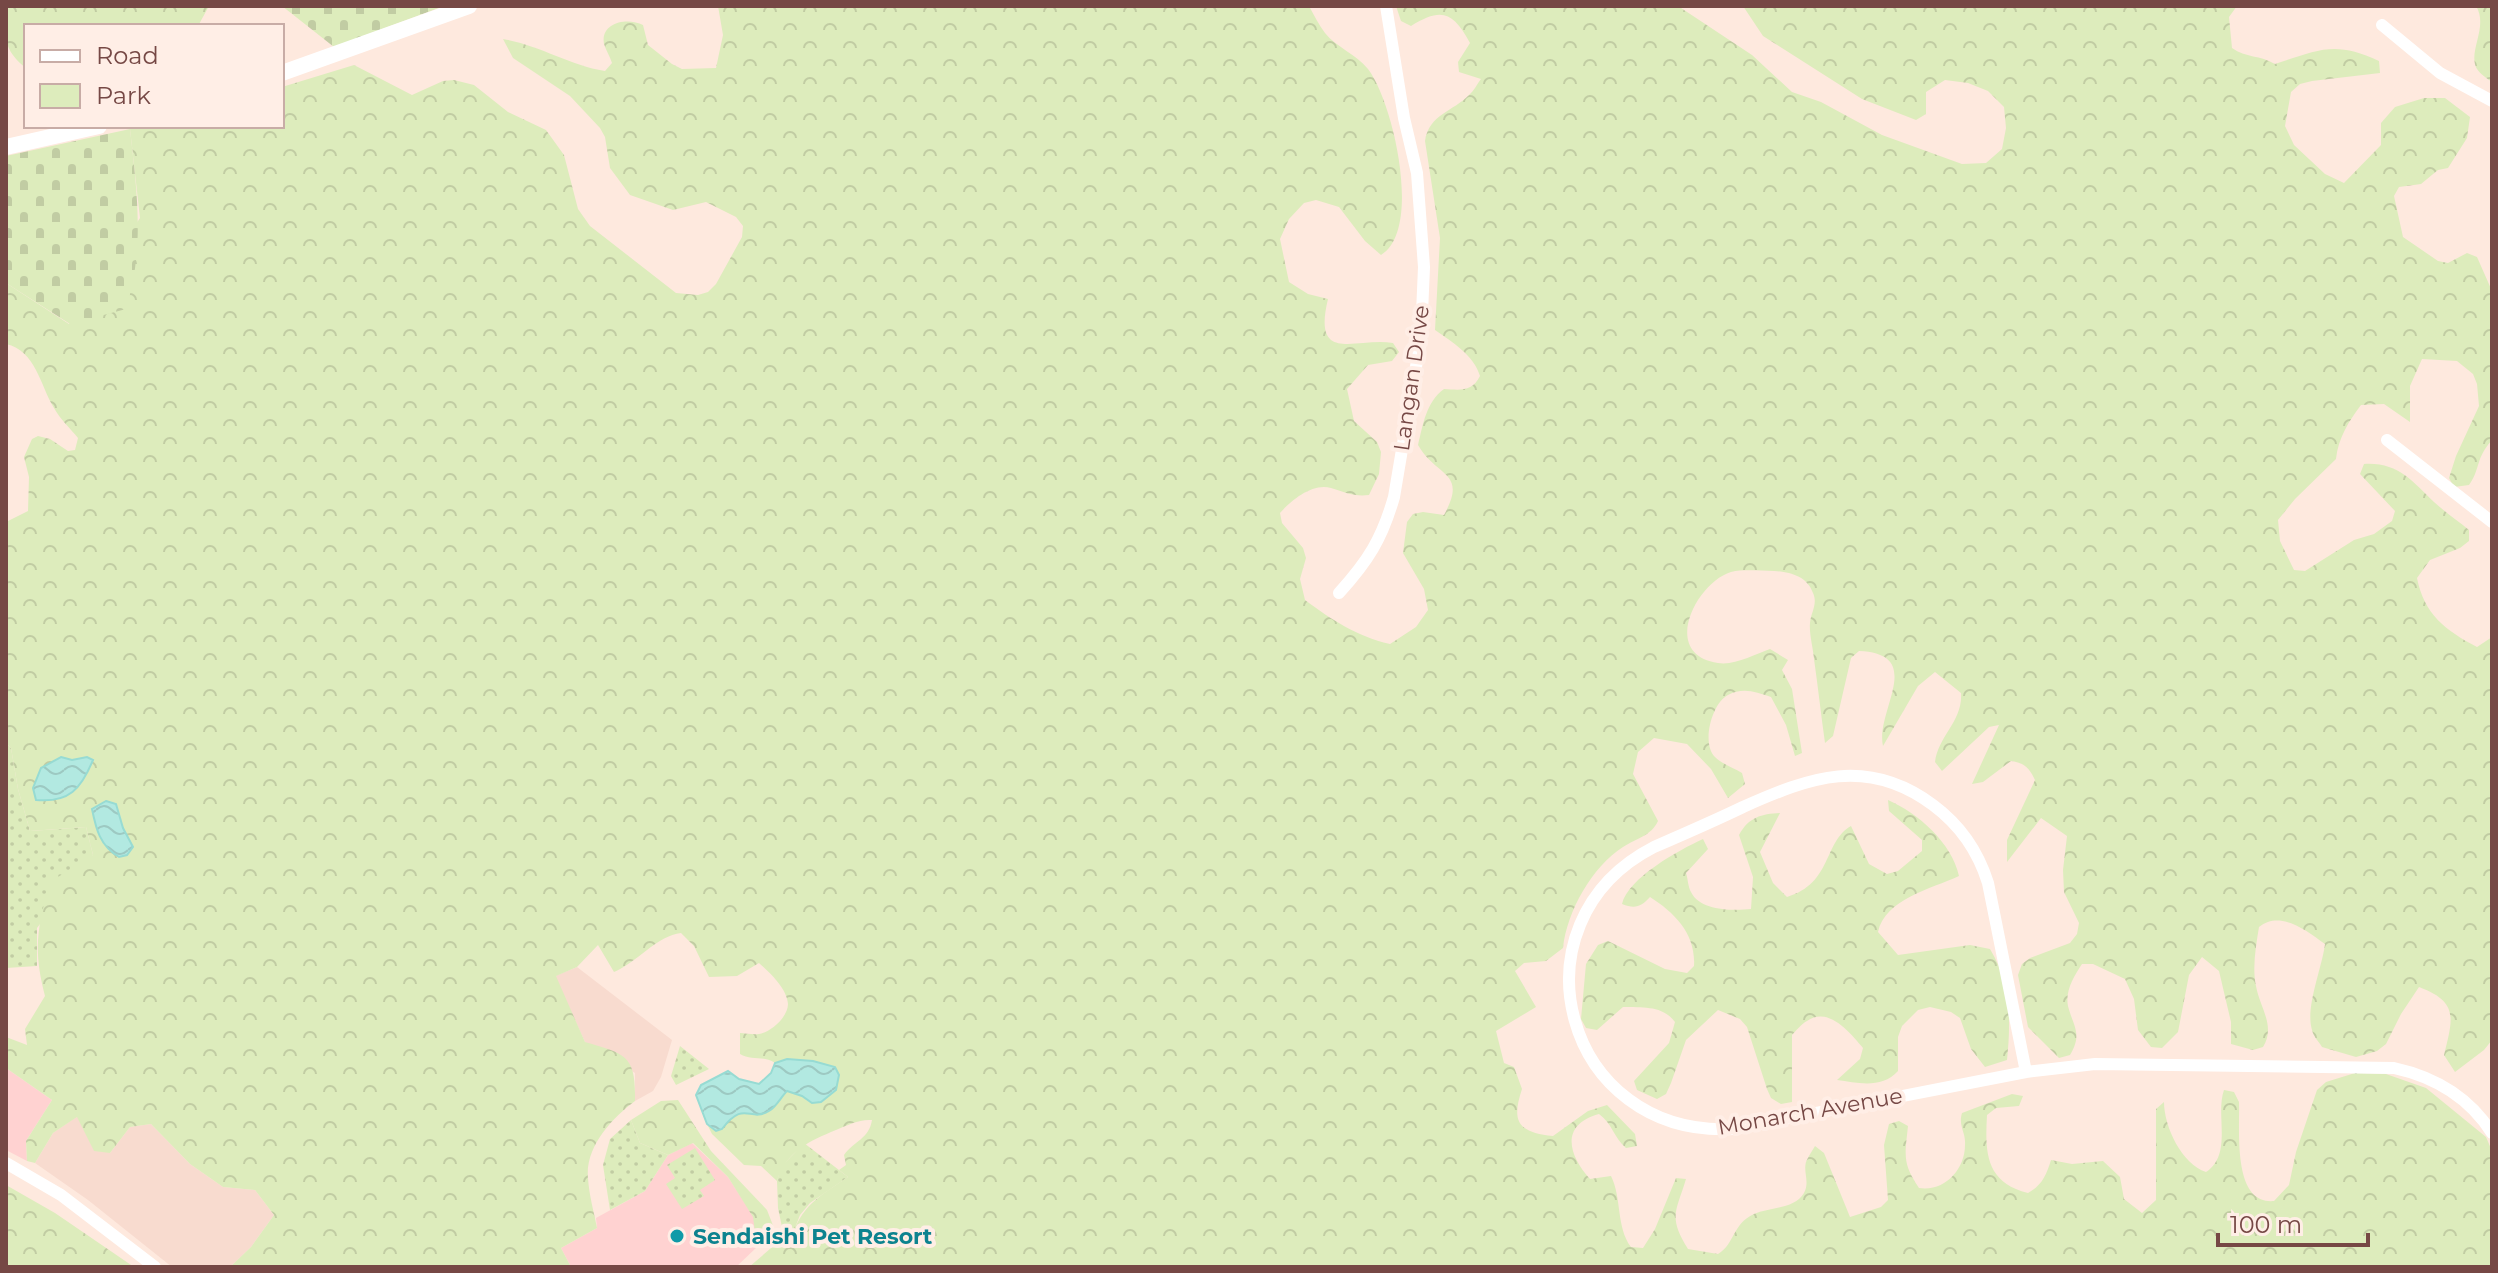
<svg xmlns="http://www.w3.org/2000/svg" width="2498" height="1273" font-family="Montserrat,sans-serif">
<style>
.residential{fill:#f8dbcf}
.commercial{fill:#ffd2d1}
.green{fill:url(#green-dots)}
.forest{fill:url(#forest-crowns)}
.cemetery{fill:url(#cemetery-stones)}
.water{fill:url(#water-waves);stroke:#97dbd3;stroke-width:2}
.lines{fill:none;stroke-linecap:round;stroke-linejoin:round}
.street{stroke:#fff;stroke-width:12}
.secondary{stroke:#fff;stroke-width:16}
.culture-dot{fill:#0f9aa8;stroke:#ffeee6;stroke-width:3}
.labels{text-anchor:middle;stroke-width:8;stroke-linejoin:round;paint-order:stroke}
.street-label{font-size:22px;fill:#764845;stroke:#ffeee6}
.culture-label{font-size:22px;font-weight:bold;fill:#0d838f;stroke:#ffeee6;text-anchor:start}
</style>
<defs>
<pattern id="green-dots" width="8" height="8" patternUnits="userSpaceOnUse" patternTransform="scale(2)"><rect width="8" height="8" fill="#ddecbc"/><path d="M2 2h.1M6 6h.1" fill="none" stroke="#c1cca3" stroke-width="1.8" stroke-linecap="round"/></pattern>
<pattern id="forest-crowns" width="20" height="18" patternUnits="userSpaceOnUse" patternTransform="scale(2)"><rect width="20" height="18" fill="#ddecbc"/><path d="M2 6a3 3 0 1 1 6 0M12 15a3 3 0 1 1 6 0" fill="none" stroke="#c1cca3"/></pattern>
<pattern id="cemetery-stones" width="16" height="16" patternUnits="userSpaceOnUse" patternTransform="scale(2)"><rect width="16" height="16" fill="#ddecbc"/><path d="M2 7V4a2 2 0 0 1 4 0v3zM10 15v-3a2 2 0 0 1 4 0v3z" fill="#c1cca3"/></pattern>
<pattern id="water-waves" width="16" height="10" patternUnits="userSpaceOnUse" patternTransform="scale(2)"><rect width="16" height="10" fill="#b2e9e1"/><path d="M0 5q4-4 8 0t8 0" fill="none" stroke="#9dc9c2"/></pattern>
</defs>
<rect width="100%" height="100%" fill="#fee9de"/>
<path class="residential" d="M 577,967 L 672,1040 L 661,1077 L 653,1091 L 635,1101 L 635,1073 L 585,1042 L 555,976 Z
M 78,1116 L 110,1153 L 130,1127 L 151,1124 L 190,1164 L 223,1187 L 255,1190 L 274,1215 L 251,1247 L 230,1267 L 172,1267 L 88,1200 L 35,1163 L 53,1133 Z"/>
<path class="commercial" d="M 6,1068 L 52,1100 L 26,1141 L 27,1161 L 6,1150 Z
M 692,1143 L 728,1177 L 754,1217 L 757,1247 L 736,1267 L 571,1267 L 561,1248 L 597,1228 L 596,1218 L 645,1191 L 668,1155 Z"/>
<path class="green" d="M 6,743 L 11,748 L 18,789 L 30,831 L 86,827 L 93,855 L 37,928 L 37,966 L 6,968 Z
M 680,1046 L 709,1069 L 676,1085 L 671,1076 Z
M 631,1120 L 640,1143 L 668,1155 L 645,1191 L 610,1210 L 603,1165 L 610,1139 Z
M 804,1143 L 848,1177 L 810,1203 L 800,1215 L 793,1233 L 777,1243 L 782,1227 L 778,1208 L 777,1181 L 781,1167 Z
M 695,1148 L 715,1180 L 700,1190 L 704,1196 L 682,1209 L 666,1184 L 675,1178 L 667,1165 Z"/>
<path class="forest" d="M 6,6 L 209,6 L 198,26 L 26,26 L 26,68 C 1,48 6,36 6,6 Z
M 718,6 L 1309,6 C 1314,15 1319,25 1325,33 C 1336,47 1356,54 1368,69 C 1393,101 1423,230 1381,255 L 1365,241 L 1339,207 L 1316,200 L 1304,203 L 1289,219 L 1280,239 L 1289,282 L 1308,294 L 1328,299 C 1312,365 1356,337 1393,343 L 1399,352 L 1392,361 L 1368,365 L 1347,389 L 1354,421 L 1377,442 L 1381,452 L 1379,474 L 1369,495 C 1354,497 1344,492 1331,488 C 1312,483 1292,500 1280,513 L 1282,523 L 1303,548 L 1306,558 L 1300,579 L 1305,600 C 1332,620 1356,636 1390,644 L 1416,627 L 1428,610 L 1424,589 L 1403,553 L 1407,522 L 1413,514 L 1423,512 L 1444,515 C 1468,471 1437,478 1418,445 C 1423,425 1426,402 1444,389 C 1461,390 1472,392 1480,376 C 1474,355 1452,342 1435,330 L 1440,238 L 1425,141 C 1429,114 1454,111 1469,95 C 1474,91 1477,84 1481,79 L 1459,72 L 1458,62 L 1470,43 C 1453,12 1442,7 1411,26 L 1401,21 L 1396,6 L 1678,6 L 1752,55 L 1792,92 L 1821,102 L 1882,135 L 1962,164 L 1986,163 L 2002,149 L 2006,128 L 2004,107 L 1988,91 L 1968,83 L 1945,80 L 1926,92 L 1926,114 L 1916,120 L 1862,99 L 1763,36 L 1743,6 L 2237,6 L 2229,17 L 2232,48 C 2246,58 2260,55 2275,64 C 2318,50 2335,40 2379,61 L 2380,73 L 2312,81 L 2300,84 L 2291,92 L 2285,126 L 2294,145 L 2325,174 L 2344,183 L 2381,145 L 2381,123 L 2395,107 L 2424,98 L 2445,98 L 2470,117 L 2467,138 L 2448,168 L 2438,170 L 2421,184 L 2399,187 L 2394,196 L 2403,237 L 2438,261 L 2448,263 L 2467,253 L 2477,257 L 2492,291 L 2492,440 C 2475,459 2481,468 2469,485 L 2454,487 L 2449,478 L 2456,456 L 2479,406 L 2477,384 L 2473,374 L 2457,361 L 2422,359 L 2410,386 L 2410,422 L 2384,404 L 2361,405 C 2349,421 2338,438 2336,459 L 2295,499 L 2278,520 L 2280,541 L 2294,570 L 2305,571 L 2354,540 L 2374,534 L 2392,521 L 2395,511 L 2360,474 L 2364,464 C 2398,462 2412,481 2434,502 C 2445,512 2458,521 2469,530 L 2469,541 L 2460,548 L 2430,560 L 2417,578 C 2424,614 2445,630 2477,647 L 2492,637 L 2492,1040 L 2484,1050 L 2455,1072 L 2444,1055 C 2453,1018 2459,1002 2419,987 L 2401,1014 L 2386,1044 L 2377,1051 L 2356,1057 L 2322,1047 C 2319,1042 2313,1036 2312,1030 C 2305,1008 2322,968 2325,944 C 2306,930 2280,910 2259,927 C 2256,946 2252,967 2256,986 C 2260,1008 2276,1026 2263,1047 L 2253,1050 L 2231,1044 L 2231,1022 L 2219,971 L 2202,957 L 2189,975 L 2178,1032 L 2162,1048 L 2151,1047 L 2138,1030 L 2134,999 L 2125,979 L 2093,964 L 2082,964 C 2074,976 2065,991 2068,1006 C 2073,1026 2083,1034 2070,1055 L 2059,1058 L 2028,1027 L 2018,975 L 2022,964 L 2030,958 L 2070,943 L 2077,934 L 2079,923 L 2064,892 L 2063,870 L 2067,836 L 2041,818 L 2007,862 L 2007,840 L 2035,780 C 2029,767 2024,763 2011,761 L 1983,782 L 1972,784 L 1999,725 L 1989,727 L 1942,771 L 1935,762 C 1938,736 1963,721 1961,693 L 1935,672 L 1918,686 L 1883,746 C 1875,711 1927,654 1859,651 L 1851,658 L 1833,736 L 1825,743 C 1821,715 1818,687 1814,659 C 1813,647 1809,634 1810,623 C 1811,612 1818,604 1813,593 C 1807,576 1790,572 1774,571 C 1760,571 1744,569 1731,572 C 1697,582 1659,654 1718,663 C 1734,666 1755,654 1770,649 L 1788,660 L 1782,670 L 1792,689 L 1802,753 L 1795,756 L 1786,725 L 1771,697 C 1756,692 1743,687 1728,695 C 1712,703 1701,743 1715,757 C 1722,764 1734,768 1742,773 L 1745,784 L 1728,798 L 1711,769 L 1687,744 L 1654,738 L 1638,752 L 1633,774 L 1658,821 C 1651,836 1637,838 1623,847 C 1592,867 1567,911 1563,948 L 1546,961 L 1524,963 L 1515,971 L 1536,1007 L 1496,1031 L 1504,1063 L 1514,1067 L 1522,1089 C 1511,1122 1518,1132 1553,1136 L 1588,1111 L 1607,1105 L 1635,1134 L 1637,1146 L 1626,1148 C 1614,1138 1612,1123 1599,1114 C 1559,1125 1569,1156 1590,1179 L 1611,1176 C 1622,1198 1616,1227 1631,1247 L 1643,1248 L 1655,1229 L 1676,1178 L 1686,1179 C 1676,1212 1668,1217 1688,1249 L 1718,1254 C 1735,1244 1732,1224 1754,1214 C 1770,1207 1795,1209 1804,1193 C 1810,1182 1803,1172 1806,1162 C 1808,1157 1812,1151 1815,1146 L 1824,1153 L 1850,1217 L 1881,1207 L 1888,1200 L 1884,1145 L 1889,1124 L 1899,1121 L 1908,1126 C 1905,1155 1902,1163 1919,1188 C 1944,1192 1965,1170 1965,1145 C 1966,1132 1958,1126 1962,1113 L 2012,1094 L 2023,1096 L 2019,1106 L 1996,1108 L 1987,1115 C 1985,1152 1985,1182 2028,1193 C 2042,1185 2046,1176 2051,1160 L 2072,1164 L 2103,1161 L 2120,1177 L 2124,1199 L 2142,1213 L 2156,1200 L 2156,1109 L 2164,1102 C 2164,1127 2182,1164 2206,1172 C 2233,1154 2215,1115 2224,1090 L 2234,1092 L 2239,1102 C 2240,1130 2232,1205 2274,1201 L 2289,1185 L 2296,1152 L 2317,1090 L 2326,1082 L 2355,1073 L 2386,1074 L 2426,1088 L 2486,1137 L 2492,1151 L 2491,1267 L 749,1267 L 784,1237 L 793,1233 C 804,1203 823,1194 848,1177 L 839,1170 L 846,1165 L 844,1155 C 854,1141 869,1139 872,1120 C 859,1119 848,1125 836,1130 C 809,1141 786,1152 777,1181 L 761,1166 L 744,1165 L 712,1134 L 707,1124 L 716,1131 L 722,1129 C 745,1099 749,1123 770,1111 C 776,1107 781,1097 787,1091 L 802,1096 L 812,1103 L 836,1090 L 839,1075 L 787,1059 L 775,1063 C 763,1055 751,1061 740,1054 L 740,1033 C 745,1033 753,1035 759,1034 C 771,1032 788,1017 788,1004 C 787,988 769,972 759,963 L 737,976 L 709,977 L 694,946 L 681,933 C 658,935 635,964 614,972 L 598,945 L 577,967 L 556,976 L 585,1042 C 626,1054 636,1055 635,1101 C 612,1118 585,1147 588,1178 C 589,1195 594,1212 597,1228 L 561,1248 L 571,1267 L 230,1267 L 251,1247 L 274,1215 L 255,1190 L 223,1187 L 190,1164 L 151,1124 L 130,1127 L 110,1153 L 94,1151 L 77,1117 L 53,1133 L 35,1163 L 27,1161 L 26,1141 L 52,1100 L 6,1068 L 6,1037 L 27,1045 L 25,1029 L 45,996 C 33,950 37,928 50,882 L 93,855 L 86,827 L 30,831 L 18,789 L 11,748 L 6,743 L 6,522 L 28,511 L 29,477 L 24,457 L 32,439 L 38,436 L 50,439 L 68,451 L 75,450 L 78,438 C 70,428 60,419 54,408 C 40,385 36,351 6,344 L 6,283 L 69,324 L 140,218 L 130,129 L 151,126 L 282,126 L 282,87 L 354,65 L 412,95 L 443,81 L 454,80 L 474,85 L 508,112 L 546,130 L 564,155 L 578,209 L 590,226 L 676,293 L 698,295 L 708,292 L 716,284 L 742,237 L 743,226 L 736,217 L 706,202 L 673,210 L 630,195 L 610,168 L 605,137 L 600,128 L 570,96 L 513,58 L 503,39 C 539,45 569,65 605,71 L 612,63 C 610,57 606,50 604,44 C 600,22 628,17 643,25 L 648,45 L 672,64 L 682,69 L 716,68 L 723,35 Z
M 2476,6 L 2492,6 L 2492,82 C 2488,79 2480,74 2477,69 C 2467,52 2489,27 2476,6 Z
M 1888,800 C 1918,813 1952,843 1959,876 C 1931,889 1885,899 1878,932 L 1898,955 L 1970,945 L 1990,949 C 2011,983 2011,1022 2007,1060 L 1985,1067 L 1971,1049 L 1960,1018 L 1951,1012 L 1930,1007 L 1918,1010 L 1902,1026 L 1898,1037 L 1898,1071 C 1882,1089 1858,1083 1837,1080 L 1860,1059 L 1863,1048 C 1850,1033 1829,1006 1807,1021 C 1801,1024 1796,1031 1792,1035 L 1792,1102 L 1781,1104 L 1771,1098 L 1767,1089 L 1747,1027 L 1740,1019 L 1718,1010 L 1686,1040 L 1671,1083 L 1666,1094 L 1657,1099 L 1637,1090 L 1634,1081 L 1669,1043 L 1675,1022 C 1662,1005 1644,1008 1623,1007 L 1597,1030 L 1586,1028 L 1581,1019 L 1586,964 L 1598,945 L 1608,941 L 1665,969 L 1687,973 L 1694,966 C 1696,934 1675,913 1650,897 C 1641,907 1635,909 1622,904 C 1628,878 1679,850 1703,839 L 1708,849 L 1686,873 C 1688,879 1688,887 1691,892 C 1700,911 1733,911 1751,909 L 1753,877 L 1739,835 C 1749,817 1761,814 1780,813 L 1760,852 L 1773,883 L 1787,897 C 1833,883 1823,842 1851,826 L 1869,864 L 1887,874 L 1898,871 L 1922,851 L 1922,840 L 1889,811 Z
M 678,1100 L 711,1151 L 767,1210 L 774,1228 L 767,1242 L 757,1247 L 753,1217 L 728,1177 L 693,1143 L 668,1155 L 640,1143 L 631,1120 L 661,1101 Z
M 6,1185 L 55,1213 L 134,1267 L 6,1267 Z"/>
<path class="cemetery" d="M 282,6 L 444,6 L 334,47 Z
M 130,129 C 137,192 145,247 126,309 L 70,324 L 6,283 L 6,156 Z"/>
<path class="water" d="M 61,757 L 72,760 L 87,757 L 93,760 C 81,789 69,803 36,800 L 33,788 L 41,768 Z
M 106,801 L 116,804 L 123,828 L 133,847 L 127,855 L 119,857 C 100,846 96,829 92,809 Z
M 787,1059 L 813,1061 L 835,1067 L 839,1075 L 836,1090 L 821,1102 L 812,1103 L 802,1096 L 787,1091 C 781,1097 776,1107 769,1111 C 749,1123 745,1099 722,1129 L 716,1131 L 707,1124 L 696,1095 L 701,1085 L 728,1071 L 739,1079 L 759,1084 L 771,1073 L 775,1063 Z"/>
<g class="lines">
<path class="street" d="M 2382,25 L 2440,73 L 2492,101
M 2387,440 L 2492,522
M 1339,593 C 1368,561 1382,539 1394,497 L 1421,337 L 1424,267 L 1417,173 L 1404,118 L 1386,6
M 2026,1072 L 1988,883 C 1978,851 1960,825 1933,805 C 1867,756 1810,777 1743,807 C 1714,821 1684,834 1654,847 C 1506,923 1564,1138 1733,1129 L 2026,1072 L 2095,1064 L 2394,1068 C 2435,1077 2469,1097 2492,1133
M 6,1163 L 61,1195 L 155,1267"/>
<path class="secondary" d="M 282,73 L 469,6
M 6,147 L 99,126"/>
</g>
<circle class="culture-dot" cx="677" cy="1236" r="8"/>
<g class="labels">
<g class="street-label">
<text transform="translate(1411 378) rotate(-82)" y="8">Langan Drive</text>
<text transform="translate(1810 1111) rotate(-10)" y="8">Monarch Avenue</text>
</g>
<g class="culture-label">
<text x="693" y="1244">Sendaishi Pet Resort</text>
</g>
</g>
<rect width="2498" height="1273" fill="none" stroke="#764845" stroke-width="16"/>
<rect x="24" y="24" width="260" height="104" fill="#ffeee6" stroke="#c8aca6" stroke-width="2"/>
<rect x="40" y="50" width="40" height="12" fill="#ffffff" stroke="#c8aca6" stroke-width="2"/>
<text x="96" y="64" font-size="24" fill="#764845">Road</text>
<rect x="40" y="84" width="40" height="24" fill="#ddecbc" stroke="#c8aca6" stroke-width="2"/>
<text x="96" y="104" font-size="24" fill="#764845">Park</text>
<path d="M2218 1233v12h150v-12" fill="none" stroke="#764845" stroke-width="4"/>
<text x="2230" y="1233" font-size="24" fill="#764845" stroke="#ffeee6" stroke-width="6" paint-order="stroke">100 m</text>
</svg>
